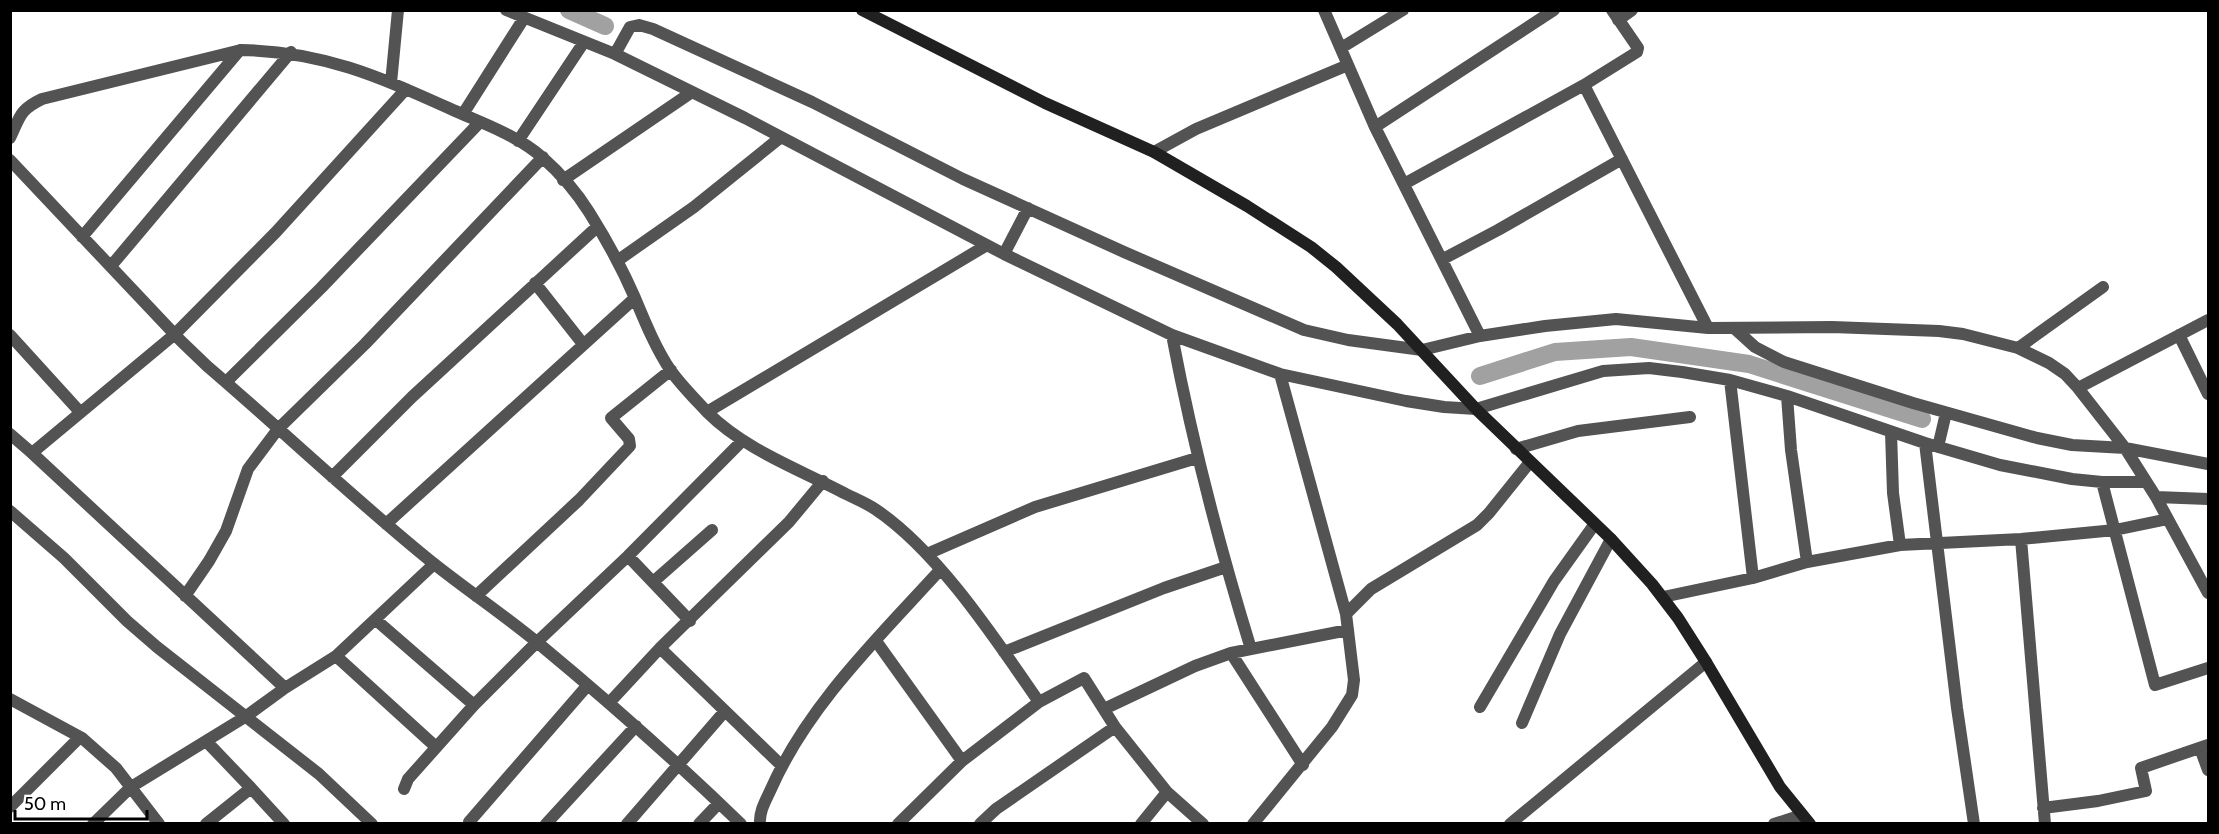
<svg xmlns="http://www.w3.org/2000/svg" width="2219" height="834" font-family="Cabin,sans-serif">
<style>
.lines{fill:none;stroke-linecap:round;stroke-linejoin:round}
.canal{stroke:#a1a1a1;stroke-width:18}
.minor{stroke:#535353;stroke-width:12}
.secondary{stroke:#202020;stroke-width:12}
</style>
<rect width="100%" height="100%" fill="#fff"/>
<g class="lines">
<path class="canal" d="M 569,10 L 605,26
M 1480,376 L 1555,352 L 1631,347 L 1749,364 L 1922,419"/>
<path class="minor" d="M 506,10 L 615,54 L 630,27 L 639,25 L 653,29 L 812,102 L 963,179 L 1124,252 L 1304,330 L 1348,340 L 1422,350 L 1480,336 L 1545,326 L 1616,319 L 1708,328 L 1832,327 L 1939,331 L 1963,334 L 2018,348 L 2049,363 L 2065,374 L 2078,388 L 2125,448 L 2156,497 L 2208,593
M 1324,10 L 1375,127 L 1480,336
M 1618,20 L 1632,10
M 1341,48 L 1403,10
M 615,54 L 745,118 L 1004,254 L 1172,335 L 1280,374 L 1406,401 L 1444,407 L 1476,409 L 1603,371 L 1649,368 L 1682,372 L 1730,380 L 1787,396 L 1925,443 L 2000,465 L 2072,479 L 2102,482 L 2155,685 L 2208,668
M 391,83 L 398,10
M 1584,85 L 1708,328
M 463,114 L 524,18
M 1375,127 L 1554,10
M 10,138 C 20,117 19,110 42,99 L 241,50 C 327,51 386,80 462,114 C 490,126 521,138 543,158 C 560,173 577,193 589,212 C 606,239 622,268 635,298 C 645,322 656,349 671,371 C 681,385 695,399 707,412 C 745,450 799,469 846,494 C 856,499 866,503 875,509 C 938,551 996,640 1039,702 L 962,761 L 898,824
M 518,141 L 584,42
M 1154,152 L 1196,129 L 1348,65
M 10,160 L 181,341 L 207,366 C 283,431 355,500 433,563 C 467,590 504,615 538,643 C 608,701 675,760 741,824
M 563,180 L 692,92
M 1404,184 L 1584,85 L 1637,52 L 1638,48 L 1612,10
M 82,237 L 240,50
M 1004,254 L 1028,208
M 1443,259 L 1498,230 L 1622,159
M 617,261 L 694,207 L 781,137
M 111,266 L 291,52
M 535,283 L 583,344
M 1734,328 L 1755,347 L 1784,362 L 1913,403 L 2037,438 L 2072,445 L 2125,448 L 2208,464
M 10,335 L 80,412
M 1172,335 C 1192,441 1219,545 1251,649
M 2179,335 L 2208,394
M 2018,348 L 2103,287
M 1730,380 L 1753,578
M 226,382 L 321,288 L 480,122
M 2078,388 L 2208,320
M 1787,396 L 1791,450 L 1807,562
M 707,412 L 987,245
M 1891,432 L 1893,493 L 1900,545
M 10,434 L 32,453 L 175,334 L 276,232 L 406,89
M 1925,443 L 1957,708 L 1974,824
M 1938,447 L 1946,413
M 1516,449 L 1578,431 L 1690,417
M 32,453 L 285,688
M 332,477 L 412,397 L 597,227
M 2102,482 L 2145,482
M 2156,497 L 2208,499
M 10,511 L 64,558 L 127,621 L 157,647 L 319,774 L 372,824
M 386,524 L 635,298
M 2021,539 L 2045,824
M 927,554 L 1035,507 L 1197,458
M 628,556 L 690,621
M 653,582 L 712,530
M 185,596 L 209,561 L 226,531 L 248,469 L 278,429 L 365,344 L 543,157
M 476,596 L 579,500 L 630,446 L 629,439 L 611,418 L 671,370
M 1663,597 L 1753,578 L 1807,562 L 1900,545 L 2021,539 L 2115,530 L 2168,519
M 1346,614 L 1371,589 L 1477,525 L 1489,513 L 1530,462
M 376,620 L 474,705
M 876,641 L 962,761
M 660,648 L 782,766
M 1004,652 L 1164,588 L 1226,567
M 1231,653 L 1303,765
M 336,656 L 436,747
M 10,699 L 82,738 L 116,768 L 159,824
M 1039,702 L 1084,678 L 1115,727 L 1167,792 L 1203,824
M 609,703 L 660,648 L 789,522 L 823,481
M 1480,707 L 1554,581 L 1594,525
M 1104,709 L 1195,666 L 1231,653 L 1348,630
M 1522,723 L 1560,634 L 1611,539
M 206,741 L 251,788 L 206,824
M 2200,748 L 2208,770
M 251,788 L 284,824
M 404,789 L 408,779 L 474,705 L 537,642 L 628,556 L 742,441
M 10,807 L 80,737
M 2043,808 L 2098,801 L 2146,791 L 2141,768 L 2208,745
M 93,824 L 131,787 L 245,717 L 285,688 L 336,656 L 434,564
M 471,824 L 469,822 L 587,686
M 546,824 L 636,726
M 627,824 L 725,711
M 699,824 L 719,803
M 760,824 C 759,811 766,800 771,789 C 808,705 879,637 940,570
M 980,824 L 996,809 L 1115,727
M 1141,824 L 1167,792
M 1253,824 L 1332,727 L 1352,695 L 1354,680 L 1346,614 L 1280,374
M 1510,824 L 1706,662
M 1774,824 L 1802,815"/>
<path class="secondary" d="M 862,10 L 1045,103 L 1154,152 L 1247,206 L 1311,247 L 1336,267 L 1397,324 L 1476,409 L 1611,539 L 1652,584 L 1678,618 L 1706,662 L 1780,787 L 1810,824"/>
</g>
<rect width="2219" height="834" fill="none" stroke="#000000" stroke-width="24"/>
<path d="M15 810v9h132v-9" fill="none" stroke="#000000" stroke-width="3"/>
<text x="24" y="810" font-size="18" fill="#000000" stroke="#ffffff" stroke-width="4.5" paint-order="stroke">50 m</text>
</svg>
